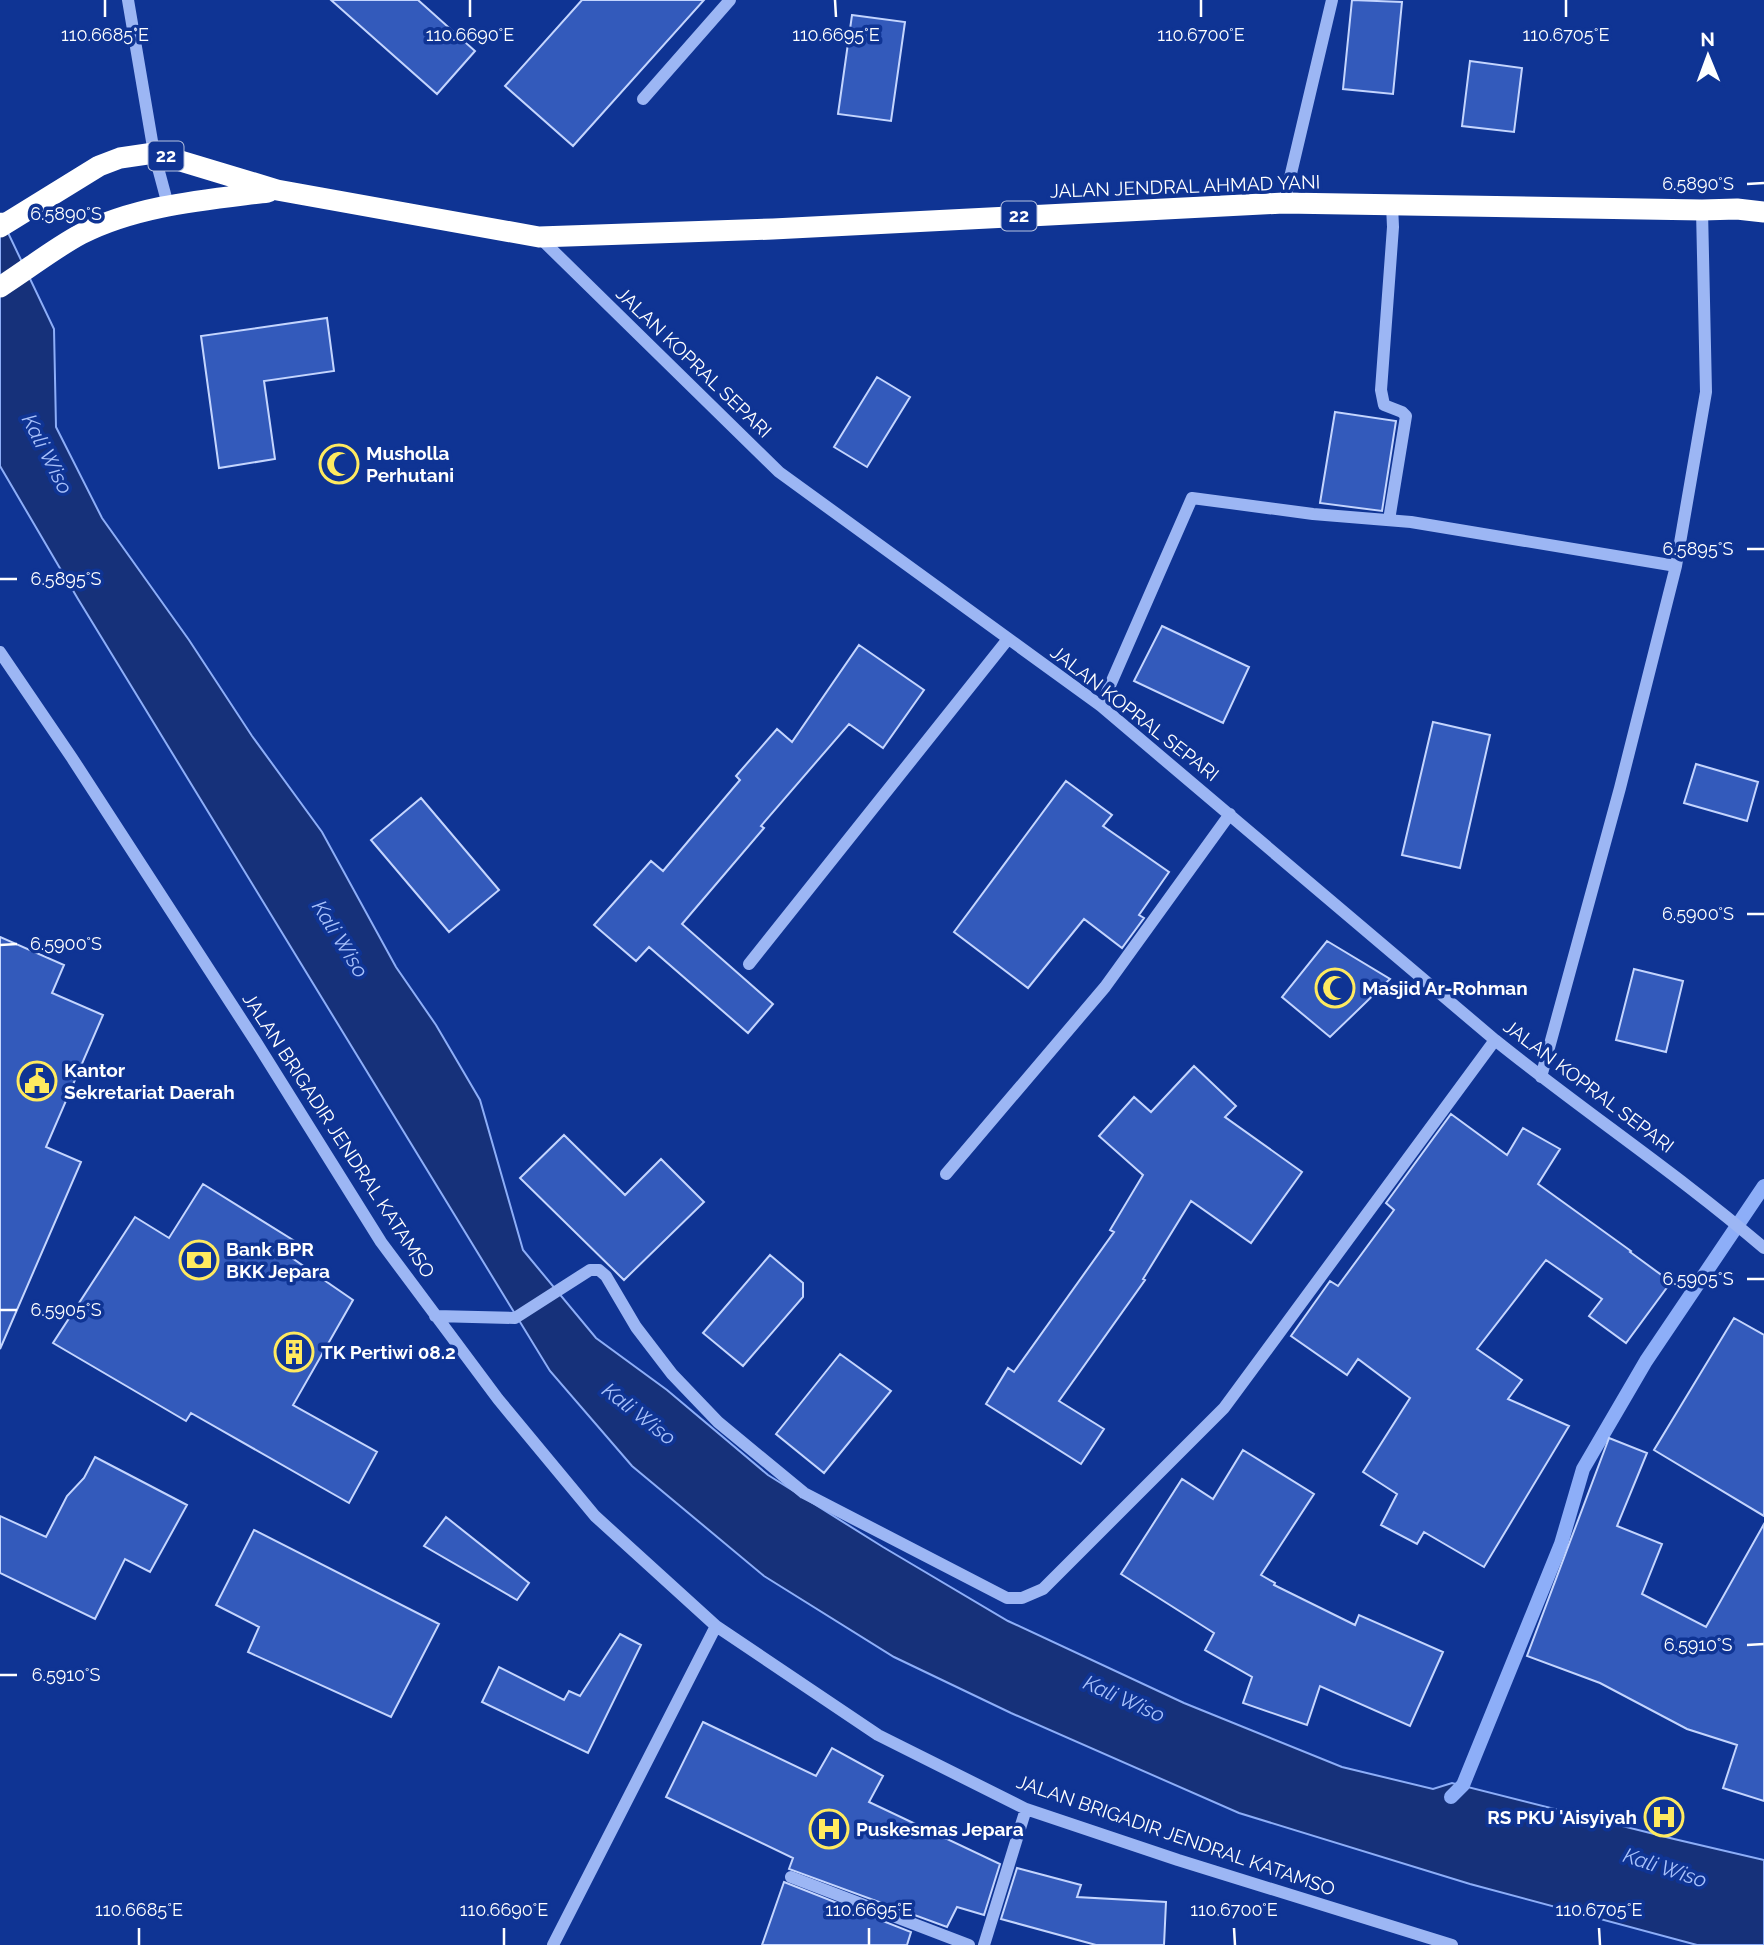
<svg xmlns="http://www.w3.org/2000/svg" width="1764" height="1945" font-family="Raleway,sans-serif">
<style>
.water{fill:#16317a;stroke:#8daef8;stroke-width:2}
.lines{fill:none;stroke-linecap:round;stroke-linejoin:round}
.stream{stroke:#8daef8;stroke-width:14}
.building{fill:#335abb;stroke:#c4d5fe;stroke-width:2}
.minor{stroke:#9cb6f4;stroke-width:12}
.highway{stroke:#fff;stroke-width:21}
.ticks{fill:none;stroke:#fff;stroke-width:2.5}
.labels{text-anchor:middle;stroke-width:7;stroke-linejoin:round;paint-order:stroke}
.shield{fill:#0f3494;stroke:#b7c2df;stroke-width:2}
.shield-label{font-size:18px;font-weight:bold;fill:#fff}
.street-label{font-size:19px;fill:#fff;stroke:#0f3494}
.poi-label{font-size:19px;font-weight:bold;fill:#fff;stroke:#0f3494;text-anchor:start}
.water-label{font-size:21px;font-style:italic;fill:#a8c1fb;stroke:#0f3494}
.ticks-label{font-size:18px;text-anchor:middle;fill:#fff;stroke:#0f3494;stroke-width:7;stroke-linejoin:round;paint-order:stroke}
</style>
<rect width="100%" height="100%" fill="#0f3494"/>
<path class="water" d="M 0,216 L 54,329 L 56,427 L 102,518 L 189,640 L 252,736 L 322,832 L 396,967 L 436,1025 L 480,1100 L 523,1250 L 596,1338 L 667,1390 L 768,1475 L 883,1547 L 1008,1621 L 1184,1703 L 1342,1767 L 1433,1789 L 1452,1783 L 1674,1839 L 1764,1860 L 1764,1945 L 1697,1945 L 1470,1884 L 1239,1813 L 1011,1713 L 894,1657 L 764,1576 L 632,1466 L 550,1371 L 78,599 L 0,466 Z"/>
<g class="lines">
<path class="stream" d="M 1451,1797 L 1463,1785 L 1561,1544 L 1583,1469 L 1646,1361 L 1764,1186"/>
</g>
<path class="building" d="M 331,0 L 418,0 L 475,51 L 437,94 Z
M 582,0 L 704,0 L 573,146 L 505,86 Z
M 1352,0 L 1402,2 L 1393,94 L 1343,89 Z
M 852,15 L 905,22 L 891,121 L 838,114 Z
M 1470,61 L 1522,68 L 1514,132 L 1462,126 Z
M 327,318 L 334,371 L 264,381 L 275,459 L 219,468 L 201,336 Z
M 877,377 L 910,397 L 867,467 L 834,447 Z
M 1335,412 L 1396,421 L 1382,511 L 1320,503 Z
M 1162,626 L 1249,667 L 1223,723 L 1134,681 Z
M 859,645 L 924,690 L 883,748 L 849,724 L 761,826 L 764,828 L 682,924 L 773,1004 L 748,1033 L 649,947 L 636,961 L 594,925 L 651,861 L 663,871 L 740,780 L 736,776 L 777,729 L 792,742 Z
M 1433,722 L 1490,735 L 1460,868 L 1402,855 Z
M 1696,764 L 1758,782 L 1747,821 L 1684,803 Z
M 1066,781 L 1112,815 L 1103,826 L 1169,872 L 1139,915 L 1144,918 L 1122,948 L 1084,919 L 1028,988 L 954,932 Z
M 421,798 L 499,890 L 449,932 L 371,840 Z
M 0,937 L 64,965 L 52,993 L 103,1015 L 46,1147 L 81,1162 L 0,1349 Z
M 1327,941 L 1390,979 L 1330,1037 L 1282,997 Z
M 1634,969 L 1683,981 L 1666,1052 L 1616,1040 Z
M 1194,1066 L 1236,1106 L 1225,1117 L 1302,1172 L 1251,1243 L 1191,1201 L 1143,1279 L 1145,1280 L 1059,1401 L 1104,1429 L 1081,1464 L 986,1404 L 1008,1368 L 1014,1372 L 1114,1232 L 1110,1230 L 1143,1175 L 1099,1136 L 1134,1097 L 1151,1112 Z
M 1451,1114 L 1507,1155 L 1523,1128 L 1560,1149 L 1538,1184 L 1631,1251 L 1630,1252 L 1671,1282 L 1626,1343 L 1589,1316 L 1602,1299 L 1546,1260 L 1477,1349 L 1522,1380 L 1508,1399 L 1569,1426 L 1484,1567 L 1424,1532 L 1417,1544 L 1381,1525 L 1397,1494 L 1363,1472 L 1410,1398 L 1358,1359 L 1347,1375 L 1291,1336 L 1330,1281 L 1338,1286 L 1394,1210 L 1386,1203 Z
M 564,1135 L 625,1195 L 661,1159 L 704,1202 L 624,1280 L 520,1178 Z
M 203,1184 L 301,1245 L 292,1258 L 353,1300 L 293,1405 L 377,1452 L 349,1503 L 191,1413 L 186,1421 L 53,1343 L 135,1217 L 169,1238 Z
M 770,1255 L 803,1283 L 803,1297 L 743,1366 L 703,1333 Z
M 1734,1318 L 1764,1335 L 1764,1516 L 1654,1450 Z
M 840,1354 L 891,1391 L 824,1473 L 776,1434 Z
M 1609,1438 L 1647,1453 L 1617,1526 L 1662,1544 L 1642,1594 L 1706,1627 L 1764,1524 L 1764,1801 L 1723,1788 L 1737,1745 L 1687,1729 L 1600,1683 L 1527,1656 Z
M 1243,1450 L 1314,1494 L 1261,1575 L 1275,1583 L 1274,1585 L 1355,1625 L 1359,1615 L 1443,1652 L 1410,1726 L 1320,1686 L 1307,1725 L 1243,1703 L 1252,1677 L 1205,1650 L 1214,1633 L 1121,1574 L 1182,1479 L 1213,1499 Z
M 95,1457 L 187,1505 L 150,1572 L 125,1559 L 95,1619 L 0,1573 L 0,1516 L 46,1537 L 67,1496 L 84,1478 Z
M 446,1517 L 529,1583 L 517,1600 L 424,1546 Z
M 254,1530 L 439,1624 L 391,1717 L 248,1652 L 259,1627 L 216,1605 Z
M 620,1634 L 641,1645 L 588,1753 L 482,1702 L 499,1667 L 564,1700 L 569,1691 L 580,1696 Z
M 703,1722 L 816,1776 L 832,1748 L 883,1776 L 869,1802 L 1000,1864 L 984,1915 L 957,1907 L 947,1927 L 789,1869 L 793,1858 L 666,1797 Z
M 1017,1868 L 1081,1885 L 1077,1897 L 1166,1902 L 1164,1945 L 1096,1945 L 1001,1919 Z
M 784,1882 L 911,1932 L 907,1945 L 762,1945 Z"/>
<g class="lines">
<path class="minor" d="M 128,0 L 154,153 L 168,205
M 643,99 L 730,0
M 1284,203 L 1332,0
M 539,237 L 779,472 L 1101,706 L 1495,1040 C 1583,1111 1678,1174 1764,1248
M 1389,520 L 1406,416 L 1402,412 L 1384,405 L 1381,390 L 1393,227 L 1392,205
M 0,652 L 72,758 L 256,1042 L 381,1242 L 498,1399 L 595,1516 L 716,1626 L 878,1735 L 1026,1809 L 1178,1860 L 1452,1945
M 1101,706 L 1192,498 L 1313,514 L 1411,522 L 1676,566
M 749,964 L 1008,639
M 1541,1077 L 1620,788 L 1676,566 L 1706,392 L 1702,210
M 946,1174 L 1105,987 L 1230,814
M 435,1316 L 515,1318 L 590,1270 L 599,1270 L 606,1276 L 636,1327 L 672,1374 L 718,1422 L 804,1493 L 1007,1598 L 1022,1598 L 1043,1589 L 1224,1408 L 1495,1040
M 791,1877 L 969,1945
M 553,1945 L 716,1626
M 984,1945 L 1026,1809"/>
<path class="highway" d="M 0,227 L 99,166 L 120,158 L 154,153 L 277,190 L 539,237 L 773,229 L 1284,203 L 1702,210 L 1737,209 L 1764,212
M 0,287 C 27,270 53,249 81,234 C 138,205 205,200 268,192"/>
</g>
<path class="ticks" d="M 105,0 L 105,17M 470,0 L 470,17M 835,0 L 836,17M 1201,0 L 1201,17M 1566,0 L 1566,17M 1747,184 L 1764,183M 0,214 L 17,214M 1747,549 L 1764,549M 0,579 L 17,579M 1747,914 L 1764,914M 0,945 L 17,944M 1747,1279 L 1764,1279M 0,1310 L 17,1310M 1747,1645 L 1764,1644M 0,1675 L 17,1675M 139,1928 L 139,1945M 504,1928 L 504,1945M 869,1928 L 869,1945M 1234,1928 L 1235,1945M 1599,1928 L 1600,1945"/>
<defs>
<symbol id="mosque-ring" viewBox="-11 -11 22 22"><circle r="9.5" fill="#0f3494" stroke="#ffea5f" stroke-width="1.5"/><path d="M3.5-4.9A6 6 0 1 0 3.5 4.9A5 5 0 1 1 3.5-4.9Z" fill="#ffea5f"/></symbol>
<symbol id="civic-ring" viewBox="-11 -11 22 22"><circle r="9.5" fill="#0f3494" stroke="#ffea5f" stroke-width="1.5"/><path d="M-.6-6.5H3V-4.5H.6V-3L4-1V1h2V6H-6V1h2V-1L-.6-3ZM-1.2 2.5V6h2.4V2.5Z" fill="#ffea5f"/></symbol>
<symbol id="bank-ring" viewBox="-11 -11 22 22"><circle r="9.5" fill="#0f3494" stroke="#ffea5f" stroke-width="1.5"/><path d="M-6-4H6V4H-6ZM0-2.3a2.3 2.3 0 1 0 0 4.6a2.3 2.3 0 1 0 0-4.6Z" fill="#ffea5f"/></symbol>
<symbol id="building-ring" viewBox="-11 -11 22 22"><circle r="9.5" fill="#0f3494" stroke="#ffea5f" stroke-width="1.5"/><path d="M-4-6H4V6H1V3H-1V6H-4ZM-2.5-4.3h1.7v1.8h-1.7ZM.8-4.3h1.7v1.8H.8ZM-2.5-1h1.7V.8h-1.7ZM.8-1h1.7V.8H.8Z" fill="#ffea5f"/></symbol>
<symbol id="hospital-ring" viewBox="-11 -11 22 22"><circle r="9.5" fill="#0f3494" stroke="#ffea5f" stroke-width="1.5"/><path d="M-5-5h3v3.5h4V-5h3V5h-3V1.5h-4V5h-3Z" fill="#ffea5f"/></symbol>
</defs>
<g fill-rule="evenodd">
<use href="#mosque-ring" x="317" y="442" width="44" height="44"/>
<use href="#mosque-ring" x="1313" y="966" width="44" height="44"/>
<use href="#civic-ring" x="15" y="1059" width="44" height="44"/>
<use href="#bank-ring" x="177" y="1238" width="44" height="44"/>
<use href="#building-ring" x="272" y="1330" width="44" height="44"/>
<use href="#hospital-ring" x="1642" y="1795" width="44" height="44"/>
<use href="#hospital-ring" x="807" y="1807" width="44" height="44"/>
</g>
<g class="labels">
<g class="shield">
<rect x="148.5" y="141.5" width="35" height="29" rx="5"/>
<rect x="1001.5" y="201.5" width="35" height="29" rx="5"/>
</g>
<g class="shield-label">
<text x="166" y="162">22</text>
<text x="1019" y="222">22</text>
</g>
<g class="street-label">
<text transform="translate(1185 186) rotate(-2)" y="7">JALAN JENDRAL AHMAD YANI</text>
<text transform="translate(694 362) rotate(44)" y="7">JALAN KOPRAL SEPARI</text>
<text transform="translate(1135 713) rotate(38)" y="7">JALAN KOPRAL SEPARI</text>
<text transform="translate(1589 1086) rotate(37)" y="7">JALAN KOPRAL SEPARI</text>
<text transform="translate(339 1135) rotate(57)" y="7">JALAN BRIGADIR JENDRAL KATAMSO</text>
<text transform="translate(1176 1835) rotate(19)" y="7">JALAN BRIGADIR JENDRAL KATAMSO</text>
</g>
<g class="poi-label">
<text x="366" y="460">Musholla<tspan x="366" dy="22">Perhutani</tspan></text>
<text x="1362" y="995">Masjid Ar-Rohman</text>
<text x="64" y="1077">Kantor<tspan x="64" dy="22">Sekretariat Daerah</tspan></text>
<text x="226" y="1256">Bank BPR<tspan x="226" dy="22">BKK Jepara</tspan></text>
<text x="321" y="1359">TK Pertiwi 08.2</text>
<text x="1637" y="1824" text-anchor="end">RS PKU 'Aisyiyah</text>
<text x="856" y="1836">Puskesmas Jepara</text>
</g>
<g class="water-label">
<text transform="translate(47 454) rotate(63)" y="7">Kali Wiso</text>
<text transform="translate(340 939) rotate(58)" y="7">Kali Wiso</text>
<text transform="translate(639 1414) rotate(38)" y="7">Kali Wiso</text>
<text transform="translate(1124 1699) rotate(24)" y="7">Kali Wiso</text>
<text transform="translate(1665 1868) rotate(18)" y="7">Kali Wiso</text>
</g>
</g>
<g class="ticks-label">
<text x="105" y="41">110.6685°E</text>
<text x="470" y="41">110.6690°E</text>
<text x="836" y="41">110.6695°E</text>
<text x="1201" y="41">110.6700°E</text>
<text x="1566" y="41">110.6705°E</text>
<text x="1698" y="190">6.5890°S</text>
<text x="66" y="220">6.5890°S</text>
<text x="1698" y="555">6.5895°S</text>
<text x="66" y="585">6.5895°S</text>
<text x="1698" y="920">6.5900°S</text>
<text x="66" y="950">6.5900°S</text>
<text x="1698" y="1285">6.5905°S</text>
<text x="66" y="1316">6.5905°S</text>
<text x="1698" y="1651">6.5910°S</text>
<text x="66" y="1681">6.5910°S</text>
<text x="139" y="1916">110.6685°E</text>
<text x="504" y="1916">110.6690°E</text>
<text x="869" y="1916">110.6695°E</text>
<text x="1234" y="1916">110.6700°E</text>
<text x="1599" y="1916">110.6705°E</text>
</g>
<g transform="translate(1708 56) rotate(359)" stroke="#0f3494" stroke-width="5" paint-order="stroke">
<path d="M0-5L12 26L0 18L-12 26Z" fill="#ffffff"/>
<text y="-10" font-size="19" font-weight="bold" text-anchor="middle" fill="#ffffff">N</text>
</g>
</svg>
